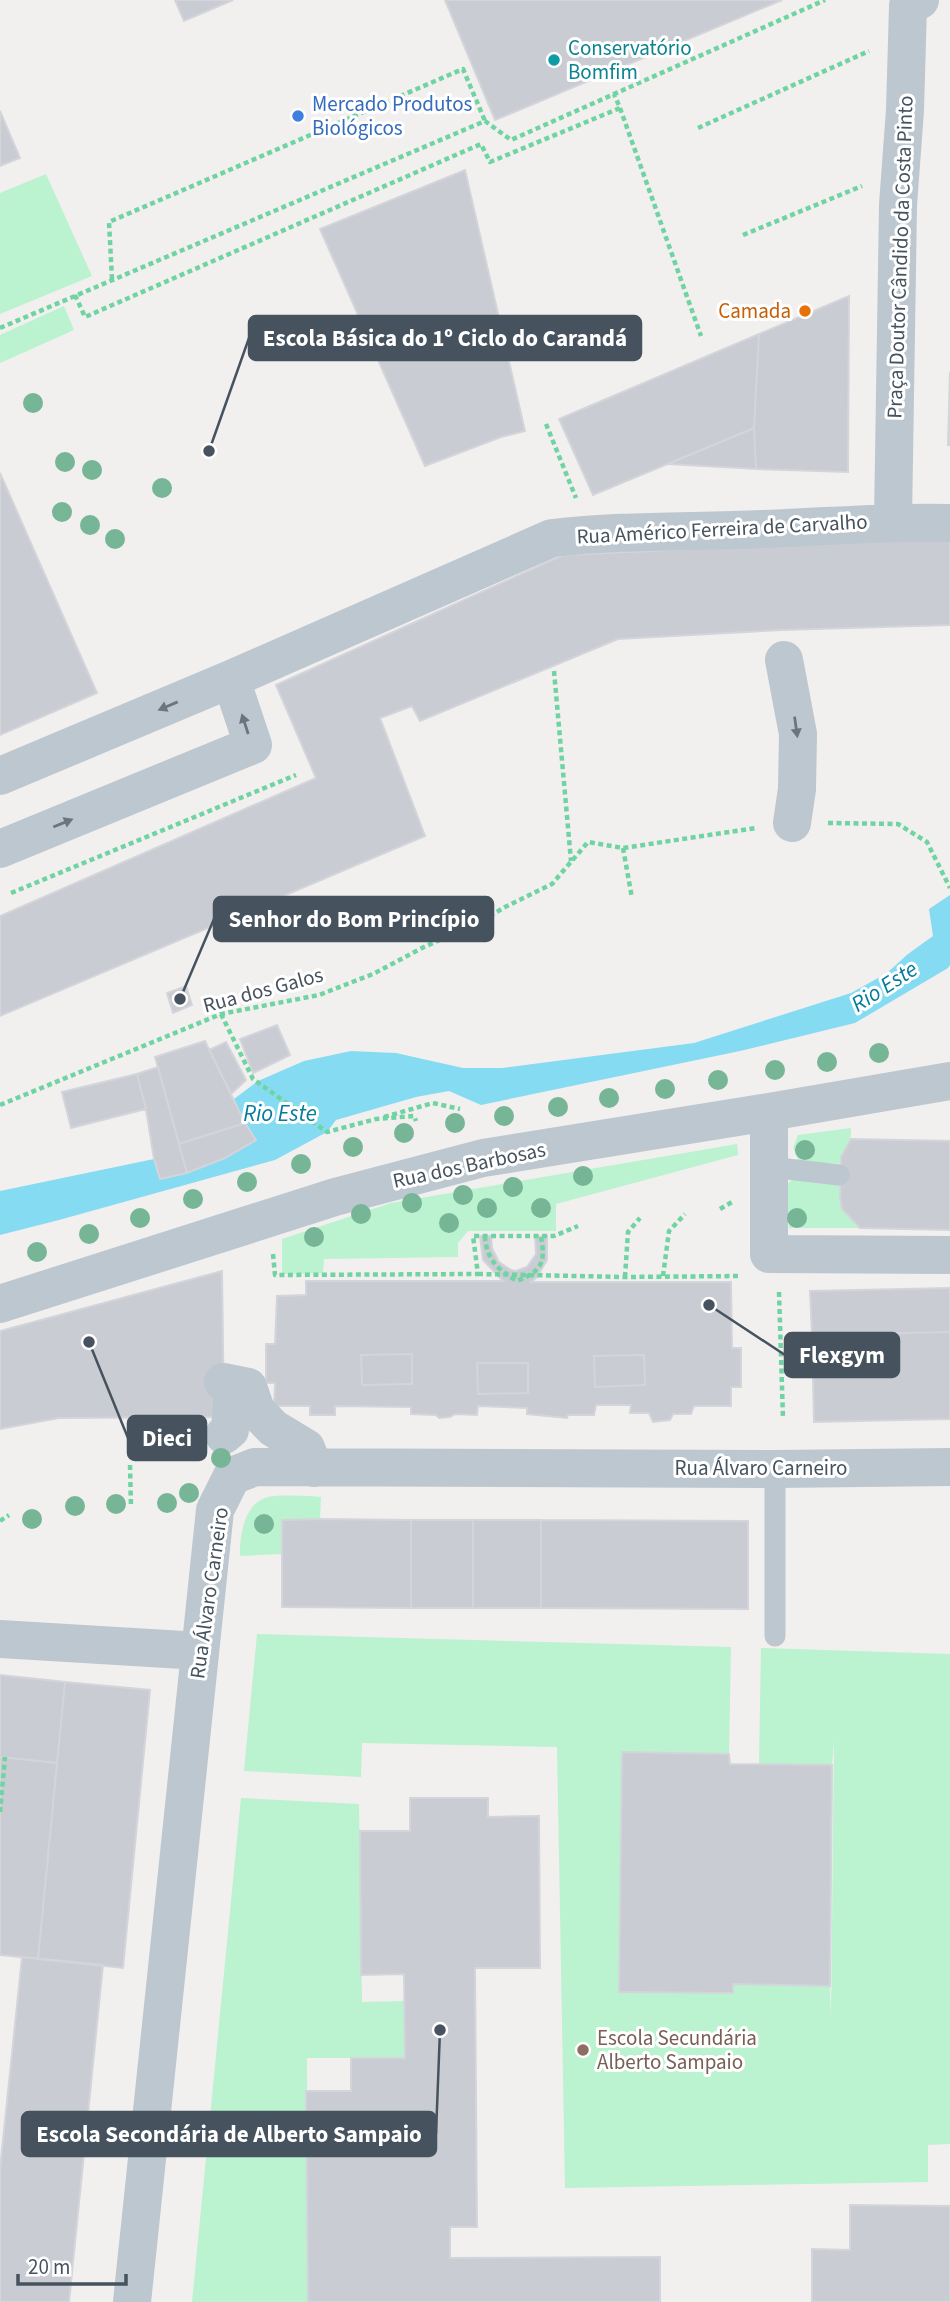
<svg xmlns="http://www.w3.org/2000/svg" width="950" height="2302" font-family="'Source Sans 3',sans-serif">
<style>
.green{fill:#bbf2d0}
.water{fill:#85dbf2}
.building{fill:#c9ccd2;stroke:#d3d5db;stroke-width:2}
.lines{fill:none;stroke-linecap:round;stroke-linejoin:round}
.path{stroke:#70d3a2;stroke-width:4.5;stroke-dasharray:5 3.5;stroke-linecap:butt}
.service{stroke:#bcc7cf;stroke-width:21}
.minor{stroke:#bcc7cf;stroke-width:38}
.tree{fill:#76b595}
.oneway{fill:#697680}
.culture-dot{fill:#0f9aa8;stroke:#fff;stroke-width:2.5}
.shop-dot{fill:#3f7fe0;stroke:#fff;stroke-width:2.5}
.food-dot{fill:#e8710a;stroke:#fff;stroke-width:2.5}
.education-dot{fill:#8d6e63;stroke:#fff;stroke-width:2.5}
.labels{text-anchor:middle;stroke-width:6;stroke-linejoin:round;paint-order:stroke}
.culture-label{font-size:21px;fill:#0d838f;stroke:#fff;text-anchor:start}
.shop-label{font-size:21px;fill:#366cbe;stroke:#fff;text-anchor:start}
.street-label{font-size:21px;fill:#46535e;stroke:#fff}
.food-label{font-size:21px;fill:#c56008;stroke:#fff;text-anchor:end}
.education-label{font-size:21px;fill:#785e54;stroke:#fff;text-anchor:start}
.water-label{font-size:23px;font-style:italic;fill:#047c9c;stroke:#fff}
.leader{fill:none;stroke:#46535e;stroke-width:2.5}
.callout-dot{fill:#46535e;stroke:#fff;stroke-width:2.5}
.callout{fill:#46535e;stroke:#46535e;stroke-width:2.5}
.callout-label{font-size:23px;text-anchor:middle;font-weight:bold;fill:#fff}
</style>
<rect width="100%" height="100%" fill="#f2efef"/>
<path class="green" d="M 46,174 L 92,276 L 0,314 L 0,193 Z
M 64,306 L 74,330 L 0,363 L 0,335 Z
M 851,1128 C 852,1147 842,1148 840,1164 L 799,1162 L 793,1148 L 798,1135 Z
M 737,1144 L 738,1155 L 556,1204 L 556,1231 L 468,1231 L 458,1243 L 458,1257 L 324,1259 L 323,1273 L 282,1274 L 282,1239 L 391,1203 Z
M 794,1178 L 839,1184 L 842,1209 L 860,1228 L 789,1228 L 785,1186 Z
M 310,1496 L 321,1497 L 320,1519 L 282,1520 L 282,1554 L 240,1556 C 239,1538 244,1505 265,1498 C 275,1494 298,1496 310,1496 Z
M 257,1634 L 731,1647 L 729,1754 L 622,1753 L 619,1991 L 733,1993 L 733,1984 L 830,1986 L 831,2020 L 834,1741 L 832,1765 L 759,1764 L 761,1648 L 950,1654 L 950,2144 L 928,2145 L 928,2182 L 565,2188 L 557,1747 L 362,1743 L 361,1777 L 244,1771 Z
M 241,1798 L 359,1804 L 362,2002 L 405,2001 L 405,2058 L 307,2058 L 308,2302 L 192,2302 Z"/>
<path class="water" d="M 950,895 L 950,965 L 948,968 L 855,1023 L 740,1051 L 481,1105 L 449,1091 L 416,1097 L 336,1120 L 327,1132 L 275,1160 L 59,1220 L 0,1235 L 0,1191 L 154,1159 L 258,1081 L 304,1061 L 351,1051 L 396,1053 L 463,1068 L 502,1068 L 694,1043 L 851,993 L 887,973 L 908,954 L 933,936 L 929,909 Z"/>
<path class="building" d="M 175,0 L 233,0 L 184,21 Z
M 445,0 L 782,0 L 495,120 Z
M 0,111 L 20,158 L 0,166 Z
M 465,170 L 525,431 L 501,437 L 425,466 L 320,229 Z
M 849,296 L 848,472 L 756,469 L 754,428 L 759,334 Z
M 759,334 L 754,428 L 593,495 L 559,419 Z
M 950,372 L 950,445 L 948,445 Z
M 754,428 L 756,469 L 668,464 Z
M 0,473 L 97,693 L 0,735 Z
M 950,537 L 950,625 L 782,630 L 618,639 L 420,721 L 412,706 L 380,718 L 425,836 L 0,1016 L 0,916 L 316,778 L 276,685 L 563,555 Z
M 186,986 L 192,1005 L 173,1013 L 167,993 Z
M 277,1025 L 290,1055 L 253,1073 L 240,1039 Z
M 205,1041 L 245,1123 L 179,1144 L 155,1057 Z
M 226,1042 L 246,1080 L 231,1094 L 209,1050 Z
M 158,1067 L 187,1173 L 160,1179 L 154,1159 L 146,1109 L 137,1074 Z
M 137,1074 L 146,1109 L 71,1128 L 62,1092 Z
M 245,1123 L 256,1140 L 225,1158 L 187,1173 L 179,1144 Z
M 851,1139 L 950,1141 L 950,1230 L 860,1228 L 842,1209 L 840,1197 L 841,1157 Z
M 480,1236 L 491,1236 L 492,1248 L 499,1262 L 511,1270 L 516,1271 L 527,1267 L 536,1254 L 535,1237 L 547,1236 L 547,1260 L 537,1277 L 531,1282 L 731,1282 L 732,1348 L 741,1348 L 741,1387 L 731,1387 L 731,1406 L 694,1406 L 691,1414 L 673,1414 L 670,1420 L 653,1422 L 649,1413 L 630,1413 L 631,1405 L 596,1405 L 594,1415 L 568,1415 L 567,1418 L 527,1414 L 527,1408 L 478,1406 L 477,1415 L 455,1414 L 450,1417 L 439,1418 L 436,1415 L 411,1414 L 411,1407 L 335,1406 L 335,1415 L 310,1415 L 310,1406 L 274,1406 L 275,1383 L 266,1383 L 266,1344 L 275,1344 L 277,1296 L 306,1295 L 306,1281 L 503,1281 L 483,1260 Z
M 222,1271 L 224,1417 L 59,1418 L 0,1429 L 0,1331 Z
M 950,1288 L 950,1332 L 812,1335 L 810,1291 Z
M 950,1332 L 950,1419 L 814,1422 L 812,1335 Z
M 412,1354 L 412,1384 L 362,1385 L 361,1355 Z
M 644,1355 L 645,1385 L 595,1387 L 594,1356 Z
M 477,1363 L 528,1363 L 528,1393 L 478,1394 Z
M 320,1519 L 411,1520 L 411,1608 L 282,1607 L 282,1520 Z
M 411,1520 L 473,1520 L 473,1608 L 411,1608 Z
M 473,1520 L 541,1520 L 541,1608 L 473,1608 Z
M 541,1520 L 748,1521 L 748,1609 L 541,1608 Z
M 0,1675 L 65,1682 L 57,1763 L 0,1757 Z
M 65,1682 L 150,1690 L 123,1968 L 38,1959 Z
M 622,1752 L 729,1754 L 730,1764 L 832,1765 L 830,1986 L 733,1984 L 733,1993 L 619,1992 Z
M 0,1757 L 57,1763 L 38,1959 L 0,1955 Z
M 410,1798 L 488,1798 L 488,1817 L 539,1816 L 540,1968 L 475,1968 L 477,2227 L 450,2227 L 450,2258 L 660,2257 L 660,2302 L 308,2302 L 306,2091 L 351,2091 L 351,2058 L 405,2058 L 404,1974 L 361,1975 L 360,1831 L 410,1831 Z
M 22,1957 L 103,1965 L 69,2302 L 0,2302 L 0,2169 Z
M 850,2205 L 950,2206 L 950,2302 L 812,2302 L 812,2249 L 850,2250 Z"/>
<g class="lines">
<path class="path" d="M 620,108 L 701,336
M 698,128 L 869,51
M 743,235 L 862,186
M 112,279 L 109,222 L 463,69 L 485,121
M 75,295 L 85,317 L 481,144 L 490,162 L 620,108 L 614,94
M 0,328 L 485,121 L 511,140 L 825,0
M 546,424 L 576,498
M 554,671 L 571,861
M 828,823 L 898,824 L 927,842 L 950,888
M 623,848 L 632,898
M 11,893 L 296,775
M 221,1014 L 253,1079 L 327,1132 L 376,1119 L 414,1116 L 416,1121
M 0,1105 L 221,1014 L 319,995 L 373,974 L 424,947 L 480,922 L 505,907 L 552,884 L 588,842 L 623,848 L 756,828
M 384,1117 L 433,1103 L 460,1109
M 720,1209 L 732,1202
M 485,1236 C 486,1259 498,1270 517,1281 C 541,1271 546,1264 541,1237
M 273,1254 L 275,1275 L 478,1274 L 473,1236 L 554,1236 L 578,1226
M 478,1274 L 625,1277 L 740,1276
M 663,1276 L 669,1231 L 685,1214
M 625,1277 L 628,1232 L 640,1218
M 779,1292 L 783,1419
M 130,1465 L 131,1507
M 0,1521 L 9,1515
M 0,1812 L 5,1757"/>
<path class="service" d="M 770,1167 L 839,1175
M 775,1636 L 775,1469"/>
<path class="minor" d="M 893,521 L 898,205 L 905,110 L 908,6 L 920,0
M 784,660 L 798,734 L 797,789 L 792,823
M 0,776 L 231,679 L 552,538 C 621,530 692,532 762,529 C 825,527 887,521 950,523
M 0,849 L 253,745 L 231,679
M 769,1112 L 769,1254 L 950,1255
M 0,1304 L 335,1197 L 483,1158 L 769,1112 L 950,1081
M 223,1382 L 248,1387 L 256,1410 L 273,1428 L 306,1448 L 314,1468
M 224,1435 L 230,1430 L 232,1403 L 248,1387
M 0,1639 L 200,1651
M 132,2302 L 215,1510 L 232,1476 L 255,1467 L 775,1469 L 950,1467"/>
</g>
<g class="tree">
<circle cx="33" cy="403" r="10"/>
<circle cx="65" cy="462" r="10"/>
<circle cx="92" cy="470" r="10"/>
<circle cx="162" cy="488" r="10"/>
<circle cx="62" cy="512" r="10"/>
<circle cx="90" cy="525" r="10"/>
<circle cx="115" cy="539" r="10"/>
<circle cx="879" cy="1053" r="10"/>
<circle cx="827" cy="1062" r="10"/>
<circle cx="775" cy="1070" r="10"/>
<circle cx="718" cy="1080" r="10"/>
<circle cx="665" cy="1089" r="10"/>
<circle cx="609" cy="1098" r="10"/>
<circle cx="558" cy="1107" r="10"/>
<circle cx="504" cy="1116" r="10"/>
<circle cx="455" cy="1123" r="10"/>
<circle cx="404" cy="1133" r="10"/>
<circle cx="353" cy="1147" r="10"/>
<circle cx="805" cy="1150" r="10"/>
<circle cx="301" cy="1164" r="10"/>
<circle cx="583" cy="1176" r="10"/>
<circle cx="247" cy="1182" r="10"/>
<circle cx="513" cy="1187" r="10"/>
<circle cx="463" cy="1195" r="10"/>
<circle cx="193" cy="1199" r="10"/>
<circle cx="412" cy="1203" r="10"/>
<circle cx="487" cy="1208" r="10"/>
<circle cx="541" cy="1208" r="10"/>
<circle cx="361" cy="1214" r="10"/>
<circle cx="140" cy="1218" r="10"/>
<circle cx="797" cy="1218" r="10"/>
<circle cx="449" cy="1223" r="10"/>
<circle cx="89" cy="1234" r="10"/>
<circle cx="314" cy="1237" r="10"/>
<circle cx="37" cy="1252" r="10"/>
<circle cx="221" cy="1458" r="10"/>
<circle cx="189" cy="1493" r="10"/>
<circle cx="167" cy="1503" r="10"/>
<circle cx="116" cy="1504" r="10"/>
<circle cx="75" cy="1506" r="10"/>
<circle cx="32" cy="1519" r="10"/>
<circle cx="264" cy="1524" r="10"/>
</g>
<defs><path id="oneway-solid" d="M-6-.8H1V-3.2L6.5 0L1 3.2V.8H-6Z" transform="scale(1.75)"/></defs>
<g class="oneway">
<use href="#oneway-solid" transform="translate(168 706) rotate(157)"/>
<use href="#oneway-solid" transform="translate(245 724) rotate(-108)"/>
<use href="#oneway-solid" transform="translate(796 727) rotate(82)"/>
<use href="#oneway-solid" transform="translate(63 823) rotate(-22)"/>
</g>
<circle class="culture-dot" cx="554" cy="60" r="7"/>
<circle class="shop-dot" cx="298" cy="116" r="7"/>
<circle class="food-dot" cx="805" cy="311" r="7"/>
<circle class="education-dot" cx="583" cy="2050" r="7"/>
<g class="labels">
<g class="culture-label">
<text x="568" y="55">Conservatório<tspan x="568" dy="24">Bomfim</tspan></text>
</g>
<g class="shop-label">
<text x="312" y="111">Mercado Produtos<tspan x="312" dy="24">Biológicos</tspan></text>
</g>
<g class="street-label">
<text transform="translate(900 257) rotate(-88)" y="7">Praça Doutor Cândido da Costa Pinto</text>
<text transform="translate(722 529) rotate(-3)" y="7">Rua Américo Ferreira de Carvalho</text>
<text transform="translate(263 990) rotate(-15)" y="7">Rua dos Galos</text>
<text transform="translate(469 1165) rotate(-12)" y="7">Rua dos Barbosas</text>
<text x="761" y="1475">Rua Álvaro Carneiro</text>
<text transform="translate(209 1593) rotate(-82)" y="7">Rua Álvaro Carneiro</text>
</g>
<g class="food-label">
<text x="791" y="318">Camada</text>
</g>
<g class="education-label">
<text x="597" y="2045">Escola Secundária<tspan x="597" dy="24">Alberto Sampaio</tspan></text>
</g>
<g class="water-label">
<text transform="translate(884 986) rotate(-33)" y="8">Rio Este</text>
<text x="280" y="1121">Rio Este</text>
</g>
</g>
<path class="leader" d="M209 451L249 338M180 999L214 919M709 1305L785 1355M89 1342L128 1438M440 2030L436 2134"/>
<g class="callout-dot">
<circle cx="209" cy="451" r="7"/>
<circle cx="180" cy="999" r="7"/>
<circle cx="709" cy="1305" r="7"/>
<circle cx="89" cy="1342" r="7"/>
<circle cx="440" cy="2030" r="7"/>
</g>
<g class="callout">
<rect x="249" y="316" width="392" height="44" rx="7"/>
<rect x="214" y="897" width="279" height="44" rx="7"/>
<rect x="785" y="1333" width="114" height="44" rx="7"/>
<rect x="128" y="1416" width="78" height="44" rx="7"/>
<rect x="22" y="2112" width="414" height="44" rx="7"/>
</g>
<g class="callout-label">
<text x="445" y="346">Escola Básica do 1º Ciclo do Carandá</text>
<text x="354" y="927">Senhor do Bom Princípio</text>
<text x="842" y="1363">Flexgym</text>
<text x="167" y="1446">Dieci</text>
<text x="229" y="2142">Escola Secondária de Alberto Sampaio</text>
</g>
<path d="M18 2274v10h108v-10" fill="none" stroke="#46535e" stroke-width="3.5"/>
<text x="28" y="2274" font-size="21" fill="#46535e" stroke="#ffffff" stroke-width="5" paint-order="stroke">20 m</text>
</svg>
